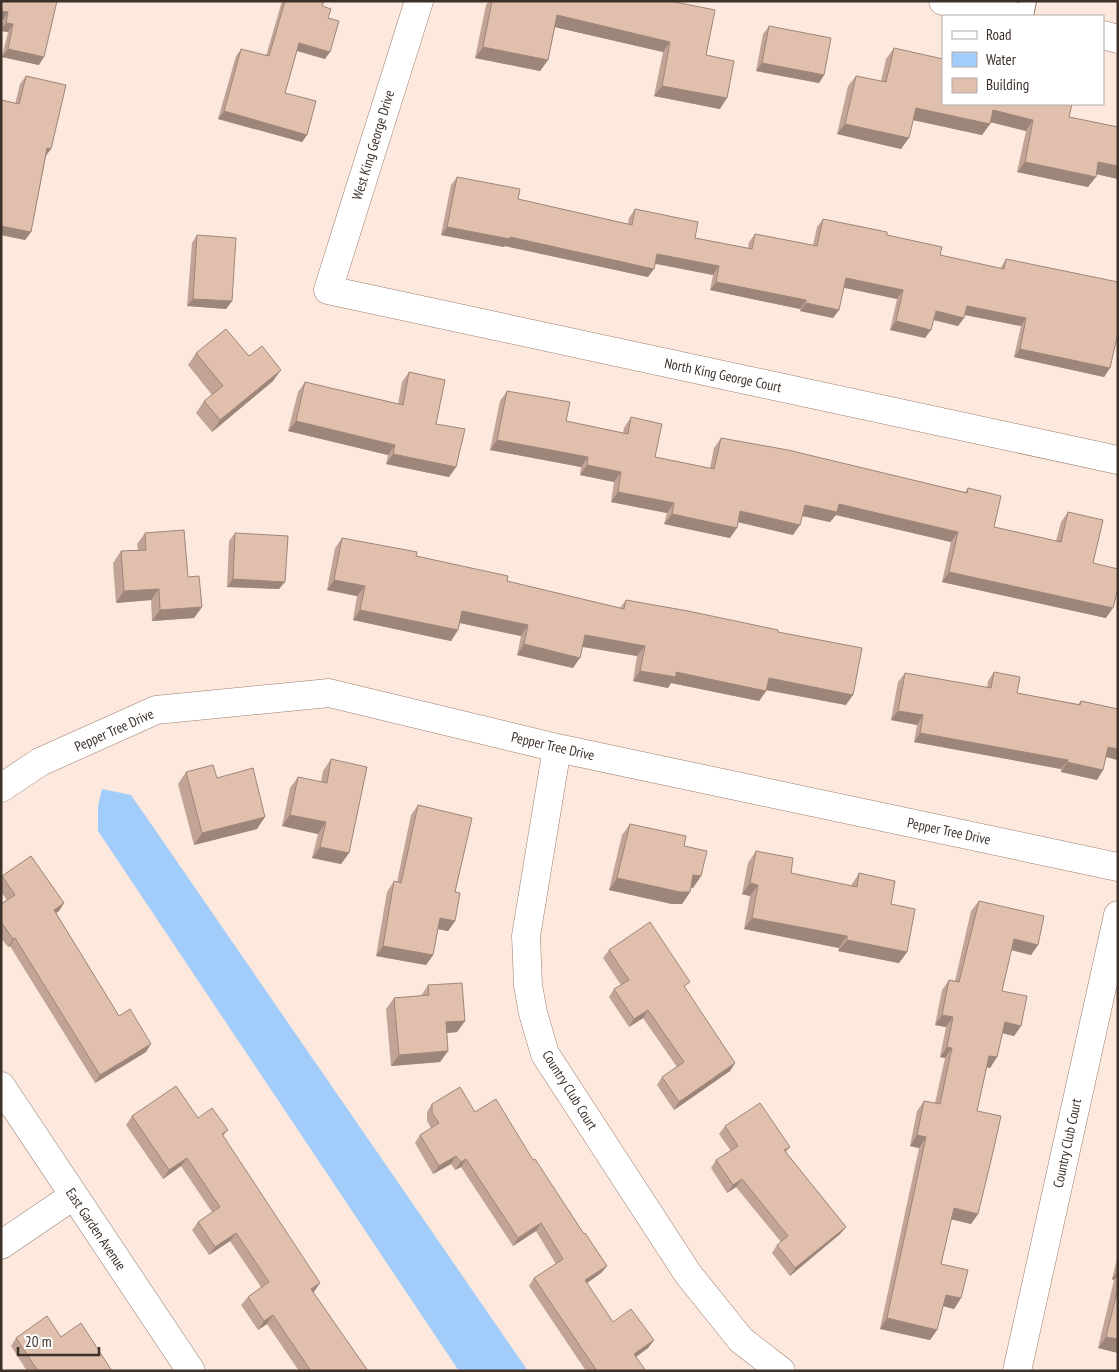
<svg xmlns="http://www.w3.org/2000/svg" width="1119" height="1372" font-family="'PT Sans Narrow',sans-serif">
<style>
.water{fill:#a2ccf9}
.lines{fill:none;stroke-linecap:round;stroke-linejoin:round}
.lane-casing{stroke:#9b7d6c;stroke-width:18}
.street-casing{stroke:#9b7d6c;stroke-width:29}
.lane{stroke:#fff;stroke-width:16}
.street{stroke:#fff;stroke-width:28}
.wall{fill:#c1a495}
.shaded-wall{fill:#9d8679}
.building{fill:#e0bfad;stroke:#9d8679}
.labels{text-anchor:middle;stroke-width:4.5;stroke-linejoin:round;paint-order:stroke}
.street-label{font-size:14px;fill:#3d3029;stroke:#fff}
</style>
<rect width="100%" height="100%" fill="#fce8dd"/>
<path class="water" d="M 102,789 L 131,795 L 528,1371 L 459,1371 L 98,831 L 98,806 Z"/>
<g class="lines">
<defs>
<path id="lane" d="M 1025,16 L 1028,1"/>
<path id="street" d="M 419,1 L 328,290 L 1118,460
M 943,1 L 1014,16
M 1103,35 L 1118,39
M 557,748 L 526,936 L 528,985 L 533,1013 L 545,1054 L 688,1274 L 741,1340 L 781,1371
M 1,788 L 40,762 L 156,710 L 329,693 L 557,748 L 1118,867
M 1,1086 L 191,1371
M 1,1245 L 73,1196
M 1017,1371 L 1118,915"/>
</defs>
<use href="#lane" class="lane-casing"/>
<use href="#street" class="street-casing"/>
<use href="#lane" class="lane"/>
<use href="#street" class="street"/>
</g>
<path class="wall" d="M 1,1 L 39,65 L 2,57 L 8,32 L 1,31 L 1,27 L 3,20 Z
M 282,1 L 324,1 L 322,6 L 328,18 L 330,52 L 325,59 L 297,51 L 285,93 L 307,135 L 302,142 L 218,119 L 236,56 L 241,49 L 266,56 Z
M 489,1 L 670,1 L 706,55 L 720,109 L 654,96 L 663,52 L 555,27 L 548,60 L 540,71 L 475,58 L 486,5 Z
M 769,26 L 824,75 L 819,83 L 756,71 L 763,34 Z
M 894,48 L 1069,117 L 1118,127 L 1118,179 L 1096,174 L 1088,187 L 1017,172 L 1026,131 L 990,122 L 990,124 L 982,135 L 913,120 L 901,149 L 837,134 L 848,86 L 856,76 L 881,81 L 886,59 Z
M 26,76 L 46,156 L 31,232 L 25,240 L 1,235 L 1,100 L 15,104 L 20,84 Z
M 457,177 L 518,199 L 628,224 L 629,218 L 635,209 L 695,238 L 748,248 L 749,242 L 755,234 L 813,245 L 817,227 L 823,219 L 887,235 L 940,255 L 1000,269 L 1006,259 L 1110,368 L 1104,377 L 1014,357 L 1021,326 L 964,315 L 964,318 L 958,326 L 933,320 L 925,338 L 890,330 L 897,299 L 844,287 L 839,310 L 833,318 L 800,311 L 800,309 L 710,290 L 713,275 L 655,263 L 648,277 L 505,246 L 504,247 L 441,235 L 451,185 Z
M 197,235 L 232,301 L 226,309 L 187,306 L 192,243 Z
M 196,353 L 249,356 L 273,381 L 212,432 L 196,413 L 204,401 L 212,395 L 188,365 Z
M 409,372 L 436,424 L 456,467 L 449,477 L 386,464 L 388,455 L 288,431 L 298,392 L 305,382 L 398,404 L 402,382 Z
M 507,391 L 566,421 L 623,433 L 624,428 L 631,417 L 655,457 L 710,468 L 714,448 L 721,438 L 965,492 L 968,488 L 994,527 L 1056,541 L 1061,522 L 1068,512 L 1093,563 L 1106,618 L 942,582 L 951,542 L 836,515 L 830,522 L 802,516 L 793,535 L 738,522 L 730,538 L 664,524 L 667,513 L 611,502 L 614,482 L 580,475 L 581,467 L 490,450 L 500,401 Z
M 145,533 L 188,577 L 202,607 L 194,618 L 152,621 L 151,600 L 116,603 L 113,563 L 121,551 L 138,550 L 137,544 Z
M 235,533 L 279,589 L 227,587 L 229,541 Z
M 342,538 L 416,556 L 507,581 L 620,608 L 626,600 L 778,632 L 846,705 L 767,690 L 759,701 L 671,683 L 668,688 L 633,681 L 637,656 L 583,647 L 573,668 L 517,655 L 521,636 L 460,623 L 458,630 L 451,641 L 353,620 L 357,596 L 327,590 L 335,548 Z
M 994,672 L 1017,693 L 1078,704 L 1081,701 L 1118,709 L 1118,760 L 1106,757 L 1103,770 L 1097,780 L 1061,772 L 1061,769 L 914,742 L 917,725 L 891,720 L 898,682 L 905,673 L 987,688 L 988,681 Z
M 331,759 L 349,853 L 341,864 L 312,858 L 318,834 L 282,826 L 290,788 L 298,777 L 321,782 L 323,771 Z
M 186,772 L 217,778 L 257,829 L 194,845 L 178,784 Z
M 418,805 L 455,892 L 455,921 L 448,931 L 438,929 L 433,955 L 426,965 L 376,956 L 387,892 L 394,881 L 397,882 L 411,815 Z
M 630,824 L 684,846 L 701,876 L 693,888 L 691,887 L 690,892 L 682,904 L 672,904 L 609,890 L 622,835 Z
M 756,851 L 791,873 L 851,886 L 859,873 L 891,904 L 907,952 L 899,963 L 838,951 L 839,948 L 744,929 L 750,896 L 742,894 L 748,863 Z
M 31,856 L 64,903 L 59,911 L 56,913 L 119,1016 L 146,1052 L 95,1083 L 10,946 L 8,947 L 1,938 L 1,904 L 7,900 L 1,892 L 1,877 Z
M 979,901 L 1038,945 L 1031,955 L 1011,950 L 1002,991 L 1021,1026 L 1014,1036 L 1002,1033 L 997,1057 L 990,1068 L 987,1067 L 977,1111 L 978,1214 L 971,1224 L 951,1219 L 941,1264 L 961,1298 L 954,1309 L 943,1306 L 937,1330 L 930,1340 L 880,1329 L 919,1148 L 910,1146 L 917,1111 L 924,1101 L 935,1103 L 945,1058 L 940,1057 L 946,1027 L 935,1025 L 942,990 L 949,980 L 955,981 L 971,911 Z
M 609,950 L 685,989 L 735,1063 L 730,1071 L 674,1110 L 657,1085 L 662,1077 L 677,1067 L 643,1018 L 629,1027 L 609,997 L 614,989 L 621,985 L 603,958 Z
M 428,985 L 465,1021 L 457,1032 L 447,1033 L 448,1051 L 440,1062 L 391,1066 L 386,1009 L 394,998 L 421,996 Z
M 432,1104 L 475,1112 L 533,1160 L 584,1234 L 607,1266 L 601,1273 L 587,1283 L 613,1322 L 654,1340 L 648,1348 L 636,1357 L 646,1371 L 586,1371 L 529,1286 L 534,1278 L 556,1264 L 536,1231 L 513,1246 L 461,1167 L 455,1170 L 451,1164 L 433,1174 L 415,1143 L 420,1135 L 431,1128 L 427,1121 L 427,1112 Z
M 132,1116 L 198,1118 L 228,1130 L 223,1136 L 314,1292 L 313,1292 L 368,1371 L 299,1371 L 267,1324 L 258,1330 L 241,1305 L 248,1297 L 261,1287 L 230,1241 L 209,1255 L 192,1230 L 198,1222 L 212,1212 L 181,1166 L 163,1179 L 126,1125 Z
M 725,1126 L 790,1147 L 786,1152 L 846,1227 L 840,1234 L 790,1276 L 772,1253 L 777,1245 L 781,1242 L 736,1187 L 727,1193 L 711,1168 L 716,1160 L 731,1151 L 719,1134 Z
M 1118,1255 L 1118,1353 L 1098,1348 L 1114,1280 L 1112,1279 Z
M 61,1337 L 112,1371 L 27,1371 L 11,1346 L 16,1338 Z"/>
<path class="shaded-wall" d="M 1,11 L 8,12 L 3,20 L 1,20 Z
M 557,15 L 670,42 L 663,52 L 550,26 Z
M 6,23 L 13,24 L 8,32 L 1,31 L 1,29 Z
M 299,43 L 330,52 L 325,59 L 294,50 Z
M 483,47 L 548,60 L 540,71 L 475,58 Z
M 8,49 L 44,57 L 39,65 L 2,57 Z
M 762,63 L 824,75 L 819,83 L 756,71 Z
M 662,86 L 727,98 L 720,109 L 654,96 Z
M 916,108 L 990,124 L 982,135 L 908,119 Z
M 993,110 L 1033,120 L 1026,131 L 986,121 Z
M 224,111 L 307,135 L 302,142 L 218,119 Z
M 845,124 L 909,138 L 901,149 L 837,134 Z
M 47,148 L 51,149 L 45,157 Z
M 1025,162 L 1096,177 L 1088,187 L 1017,172 Z
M 1098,162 L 1118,166 L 1118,179 L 1091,173 Z
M 1,226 L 31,232 L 25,240 L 1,235 Z
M 447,227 L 510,237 L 654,269 L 648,277 L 505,246 L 504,247 L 441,235 Z
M 657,254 L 719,266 L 713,275 L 651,263 Z
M 846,278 L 903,290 L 897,299 L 840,287 Z
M 716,282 L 806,300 L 800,309 L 710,290 Z
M 193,299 L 232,301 L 226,309 L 187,306 Z
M 806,303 L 839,310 L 833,318 L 800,311 Z
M 967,306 L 1026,318 L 1021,326 L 961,314 Z
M 936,311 L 964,318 L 958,326 L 930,319 Z
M 896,321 L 931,330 L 925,338 L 890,330 Z
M 1020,349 L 1110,368 L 1104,377 L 1014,357 Z
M 281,370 L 273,381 L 212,432 L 220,420 Z
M 296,421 L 395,445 L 388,455 L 288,431 Z
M 497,440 L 588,457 L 581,467 L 490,450 Z
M 393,454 L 456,467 L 449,477 L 386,464 Z
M 587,465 L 621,472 L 614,482 L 580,475 Z
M 618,492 L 674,503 L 667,513 L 611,502 Z
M 839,504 L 958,532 L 951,542 L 836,515 L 830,522 L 798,515 L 805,505 Z
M 740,511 L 800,525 L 793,535 L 733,521 Z
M 672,514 L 737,528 L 730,538 L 664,524 Z
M 949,572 L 1113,608 L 1106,618 L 942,582 Z
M 233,579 L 285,582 L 279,589 L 227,587 Z
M 334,580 L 365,586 L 357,596 L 327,590 Z
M 159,589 L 151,600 L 116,603 L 124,591 Z
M 202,607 L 194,618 L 152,621 L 160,610 Z
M 360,610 L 458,630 L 451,641 L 353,620 Z
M 462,611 L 528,625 L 521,636 L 455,622 Z
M 585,635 L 645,646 L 637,656 L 578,646 Z
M 524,644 L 580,658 L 573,668 L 517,655 Z
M 640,671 L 676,672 L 766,691 L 759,701 L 671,683 L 668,688 L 633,681 Z
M 769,678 L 853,695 L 846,705 L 761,689 Z
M 898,711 L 923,715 L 917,725 L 891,720 Z
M 920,733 L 1068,760 L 1061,769 L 914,742 Z
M 1108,747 L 1118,749 L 1118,760 L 1102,756 Z
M 1067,762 L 1103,770 L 1097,780 L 1061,772 Z
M 290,815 L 326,822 L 318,834 L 282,826 Z
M 265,817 L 257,829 L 194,845 L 202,833 Z
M 320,847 L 349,853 L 341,864 L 312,858 Z
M 693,875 L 701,876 L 693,888 L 685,886 Z
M 617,878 L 690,892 L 682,904 L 672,904 L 609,890 Z
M 750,883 L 758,885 L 750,896 L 742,894 Z
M 64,903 L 59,911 L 49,918 L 54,910 Z
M 440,918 L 455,921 L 448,931 L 432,928 Z
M 752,918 L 847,936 L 839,948 L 744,929 Z
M 15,938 L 10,946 L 8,947 L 13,939 Z
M 1014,939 L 1038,945 L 1031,955 L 1007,949 Z
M 847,940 L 907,952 L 899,963 L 838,951 Z
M 383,946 L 433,955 L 426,965 L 376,956 Z
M 648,1010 L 643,1018 L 629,1027 L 634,1019 Z
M 942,1015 L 953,1017 L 946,1027 L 935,1025 Z
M 465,1021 L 457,1032 L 438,1034 L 446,1022 Z
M 1005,1022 L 1021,1026 L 1014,1036 L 998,1032 Z
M 151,1044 L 146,1052 L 95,1083 L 100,1075 Z
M 947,1047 L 952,1048 L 945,1058 L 940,1057 Z
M 448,1051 L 440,1062 L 391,1066 L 399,1055 Z
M 989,1056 L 997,1057 L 990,1068 L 982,1066 Z
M 735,1063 L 730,1071 L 674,1110 L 679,1102 Z
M 917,1135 L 926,1137 L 919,1148 L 910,1146 Z
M 456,1156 L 451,1164 L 433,1174 L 439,1166 Z
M 187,1158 L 181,1166 L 163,1179 L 169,1170 Z
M 466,1159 L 461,1167 L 455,1170 L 461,1162 Z
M 742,1179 L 736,1187 L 727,1193 L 733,1185 Z
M 954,1208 L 978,1214 L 971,1224 L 946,1218 Z
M 541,1223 L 536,1231 L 513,1246 L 518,1238 Z
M 846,1227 L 840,1234 L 790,1276 L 795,1268 Z
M 236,1233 L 230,1241 L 209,1255 L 215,1247 Z
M 607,1266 L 601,1273 L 580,1288 L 585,1280 Z
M 1118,1271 L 1118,1275 L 1114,1280 L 1112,1279 Z
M 320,1283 L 314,1292 L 305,1298 L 311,1289 Z
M 946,1295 L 961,1298 L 954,1309 L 939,1305 Z
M 273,1315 L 267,1324 L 258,1330 L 264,1321 Z
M 887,1318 L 937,1330 L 930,1340 L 880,1329 Z
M 1106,1337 L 1118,1339 L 1118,1353 L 1098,1348 Z
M 654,1340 L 648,1348 L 629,1362 L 634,1354 Z"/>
<path class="building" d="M 1,1 L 57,1 L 44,57 L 8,49 L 13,24 L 6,23 L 8,12 L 1,11 Z
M 285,1 L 324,1 L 322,6 L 331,9 L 328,18 L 339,21 L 330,52 L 299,43 L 285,93 L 316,101 L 307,135 L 224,111 L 241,49 L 269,56 Z
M 492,1 L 670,1 L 715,10 L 706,55 L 734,61 L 727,98 L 662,86 L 670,42 L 557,15 L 548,60 L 483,47 Z
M 769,26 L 831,38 L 824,75 L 762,63 Z
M 894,48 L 943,59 L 943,104 L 1072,104 L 1069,117 L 1118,127 L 1118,166 L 1098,162 L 1096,177 L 1025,162 L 1033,120 L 993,110 L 990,124 L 916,108 L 909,138 L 845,124 L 856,76 L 886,82 Z
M 26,76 L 66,85 L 51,149 L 47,148 L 31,232 L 1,226 L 1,100 L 19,104 Z
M 457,177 L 520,189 L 518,199 L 632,225 L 635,209 L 698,222 L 695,238 L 752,249 L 755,234 L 817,246 L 823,219 L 887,232 L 887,235 L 942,247 L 940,255 L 1004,269 L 1006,259 L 1118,282 L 1118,333 L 1110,368 L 1020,349 L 1026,318 L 967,306 L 964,318 L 936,311 L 931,330 L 896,321 L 903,290 L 846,278 L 839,310 L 806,303 L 806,300 L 716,282 L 719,266 L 657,254 L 654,269 L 510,237 L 510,239 L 447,227 Z
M 197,235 L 236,238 L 232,301 L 193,299 Z
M 226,329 L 249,356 L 262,346 L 281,370 L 220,420 L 204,401 L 223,386 L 196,353 Z
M 409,372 L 445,380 L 436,424 L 465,429 L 456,467 L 393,454 L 395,445 L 296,421 L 305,382 L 403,405 Z
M 507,391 L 570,402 L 566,421 L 628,434 L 631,417 L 662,424 L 655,457 L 714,469 L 721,438 L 788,450 L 967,493 L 968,488 L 1001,496 L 994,527 L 1061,542 L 1068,512 L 1103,520 L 1093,563 L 1118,569 L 1118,588 L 1113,608 L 949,572 L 958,532 L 839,504 L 837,512 L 805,505 L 800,525 L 740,511 L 737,528 L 672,514 L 674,503 L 618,492 L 621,472 L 587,465 L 588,457 L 497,440 Z
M 184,530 L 188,577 L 199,576 L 202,607 L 160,610 L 159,589 L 124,591 L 121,551 L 146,550 L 145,533 Z
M 235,533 L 288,536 L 285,582 L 233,579 Z
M 342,538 L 417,552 L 416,556 L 508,576 L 507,581 L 624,609 L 626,600 L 688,611 L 778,630 L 778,632 L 862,648 L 853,695 L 769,678 L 766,691 L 676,672 L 676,677 L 640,671 L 645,646 L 585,635 L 580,658 L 524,644 L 528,625 L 462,611 L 458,630 L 360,610 L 365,586 L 334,580 Z
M 994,672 L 1020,677 L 1017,693 L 1080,705 L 1081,701 L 1118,709 L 1118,749 L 1108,747 L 1103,770 L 1067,762 L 1068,760 L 920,733 L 923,715 L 898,711 L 905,673 L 991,688 Z
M 331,759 L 367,767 L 349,853 L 320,847 L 326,822 L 290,815 L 298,777 L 327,783 Z
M 213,765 L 217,778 L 253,768 L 265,817 L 202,833 L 186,772 Z
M 418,805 L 472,818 L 455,892 L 460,893 L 455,921 L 440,918 L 433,955 L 383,946 L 394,881 L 401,883 Z
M 630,824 L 686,836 L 684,846 L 707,851 L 701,876 L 693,875 L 690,892 L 680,892 L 617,878 Z
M 756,851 L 793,858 L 791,873 L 857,887 L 859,873 L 895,881 L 891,904 L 915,909 L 907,952 L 847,940 L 847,936 L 752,918 L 758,885 L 750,883 Z
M 31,856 L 64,903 L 54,910 L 119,1016 L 130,1009 L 151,1044 L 100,1075 L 15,938 L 13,939 L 1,922 L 1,904 L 15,895 L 2,876 Z
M 979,901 L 1044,916 L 1038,945 L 1014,939 L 1002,991 L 1027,996 L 1021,1026 L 1005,1022 L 997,1057 L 989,1056 L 977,1111 L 1001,1116 L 993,1152 L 978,1214 L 954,1208 L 941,1264 L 968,1270 L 961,1298 L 946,1295 L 937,1330 L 887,1318 L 926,1137 L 917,1135 L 924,1101 L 940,1104 L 952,1048 L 947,1047 L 953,1017 L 942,1015 L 949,980 L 959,982 Z
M 650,922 L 690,982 L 684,986 L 735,1063 L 679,1102 L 662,1077 L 684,1062 L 648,1010 L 634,1019 L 614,989 L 629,980 L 609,950 Z
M 462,983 L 465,1021 L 446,1022 L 448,1051 L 399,1055 L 394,998 L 429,995 L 428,985 Z
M 176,1086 L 198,1118 L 212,1108 L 228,1130 L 222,1134 L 320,1283 L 311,1289 L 368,1371 L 311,1371 L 273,1315 L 264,1321 L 248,1297 L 269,1282 L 236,1233 L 215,1247 L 198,1222 L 220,1207 L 187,1158 L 169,1170 L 132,1116 Z
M 460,1087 L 475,1112 L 496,1099 L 533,1160 L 535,1159 L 584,1234 L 585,1233 L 607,1266 L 585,1280 L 613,1322 L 631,1309 L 654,1340 L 634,1354 L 646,1371 L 597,1371 L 534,1278 L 563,1259 L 541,1223 L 518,1238 L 466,1159 L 461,1162 L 456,1156 L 439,1166 L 420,1135 L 439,1123 L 432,1113 L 432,1104 Z
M 760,1103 L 790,1147 L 784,1150 L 846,1227 L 795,1268 L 777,1245 L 788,1236 L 742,1179 L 733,1185 L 716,1160 L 738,1146 L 725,1126 Z
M 1118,1288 L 1118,1339 L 1106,1337 Z
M 47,1316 L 61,1337 L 81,1323 L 112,1371 L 38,1371 L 16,1338 Z"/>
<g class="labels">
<g class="street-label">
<text transform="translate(373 145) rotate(-73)" y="5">West King George Drive</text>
<text transform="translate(723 375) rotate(12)" y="5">North King George Court</text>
<text transform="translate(114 730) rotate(-24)" y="5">Pepper Tree Drive</text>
<text transform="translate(553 746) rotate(13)" y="5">Pepper Tree Drive</text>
<text transform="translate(949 831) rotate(12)" y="5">Pepper Tree Drive</text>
<text transform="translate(570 1090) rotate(58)" y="5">Country Club Court</text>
<text transform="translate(1067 1143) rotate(-78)" y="5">Country Club Court</text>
<text transform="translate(96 1229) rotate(56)" y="5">East Garden Avenue</text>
</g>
</g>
<rect width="1119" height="1372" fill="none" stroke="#3d3029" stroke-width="5"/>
<rect x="942" y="15" width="162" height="90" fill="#ffffff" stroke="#b1aca9"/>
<rect x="952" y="31" width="25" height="8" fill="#ffffff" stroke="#b1aca9"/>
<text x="986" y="40" font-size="15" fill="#3d3029">Road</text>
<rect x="952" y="52" width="25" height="15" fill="#a2ccf9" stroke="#b1aca9"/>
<text x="986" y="65" font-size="15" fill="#3d3029">Water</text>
<rect x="952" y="78" width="25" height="15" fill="#e0bfad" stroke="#b1aca9"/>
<text x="986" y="90" font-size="15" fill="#3d3029">Building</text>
<path d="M18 1347v8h81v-8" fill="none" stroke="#3d3029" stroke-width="2.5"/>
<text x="25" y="1347" font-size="15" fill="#3d3029" stroke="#ffffff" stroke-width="4" paint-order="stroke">20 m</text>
</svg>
